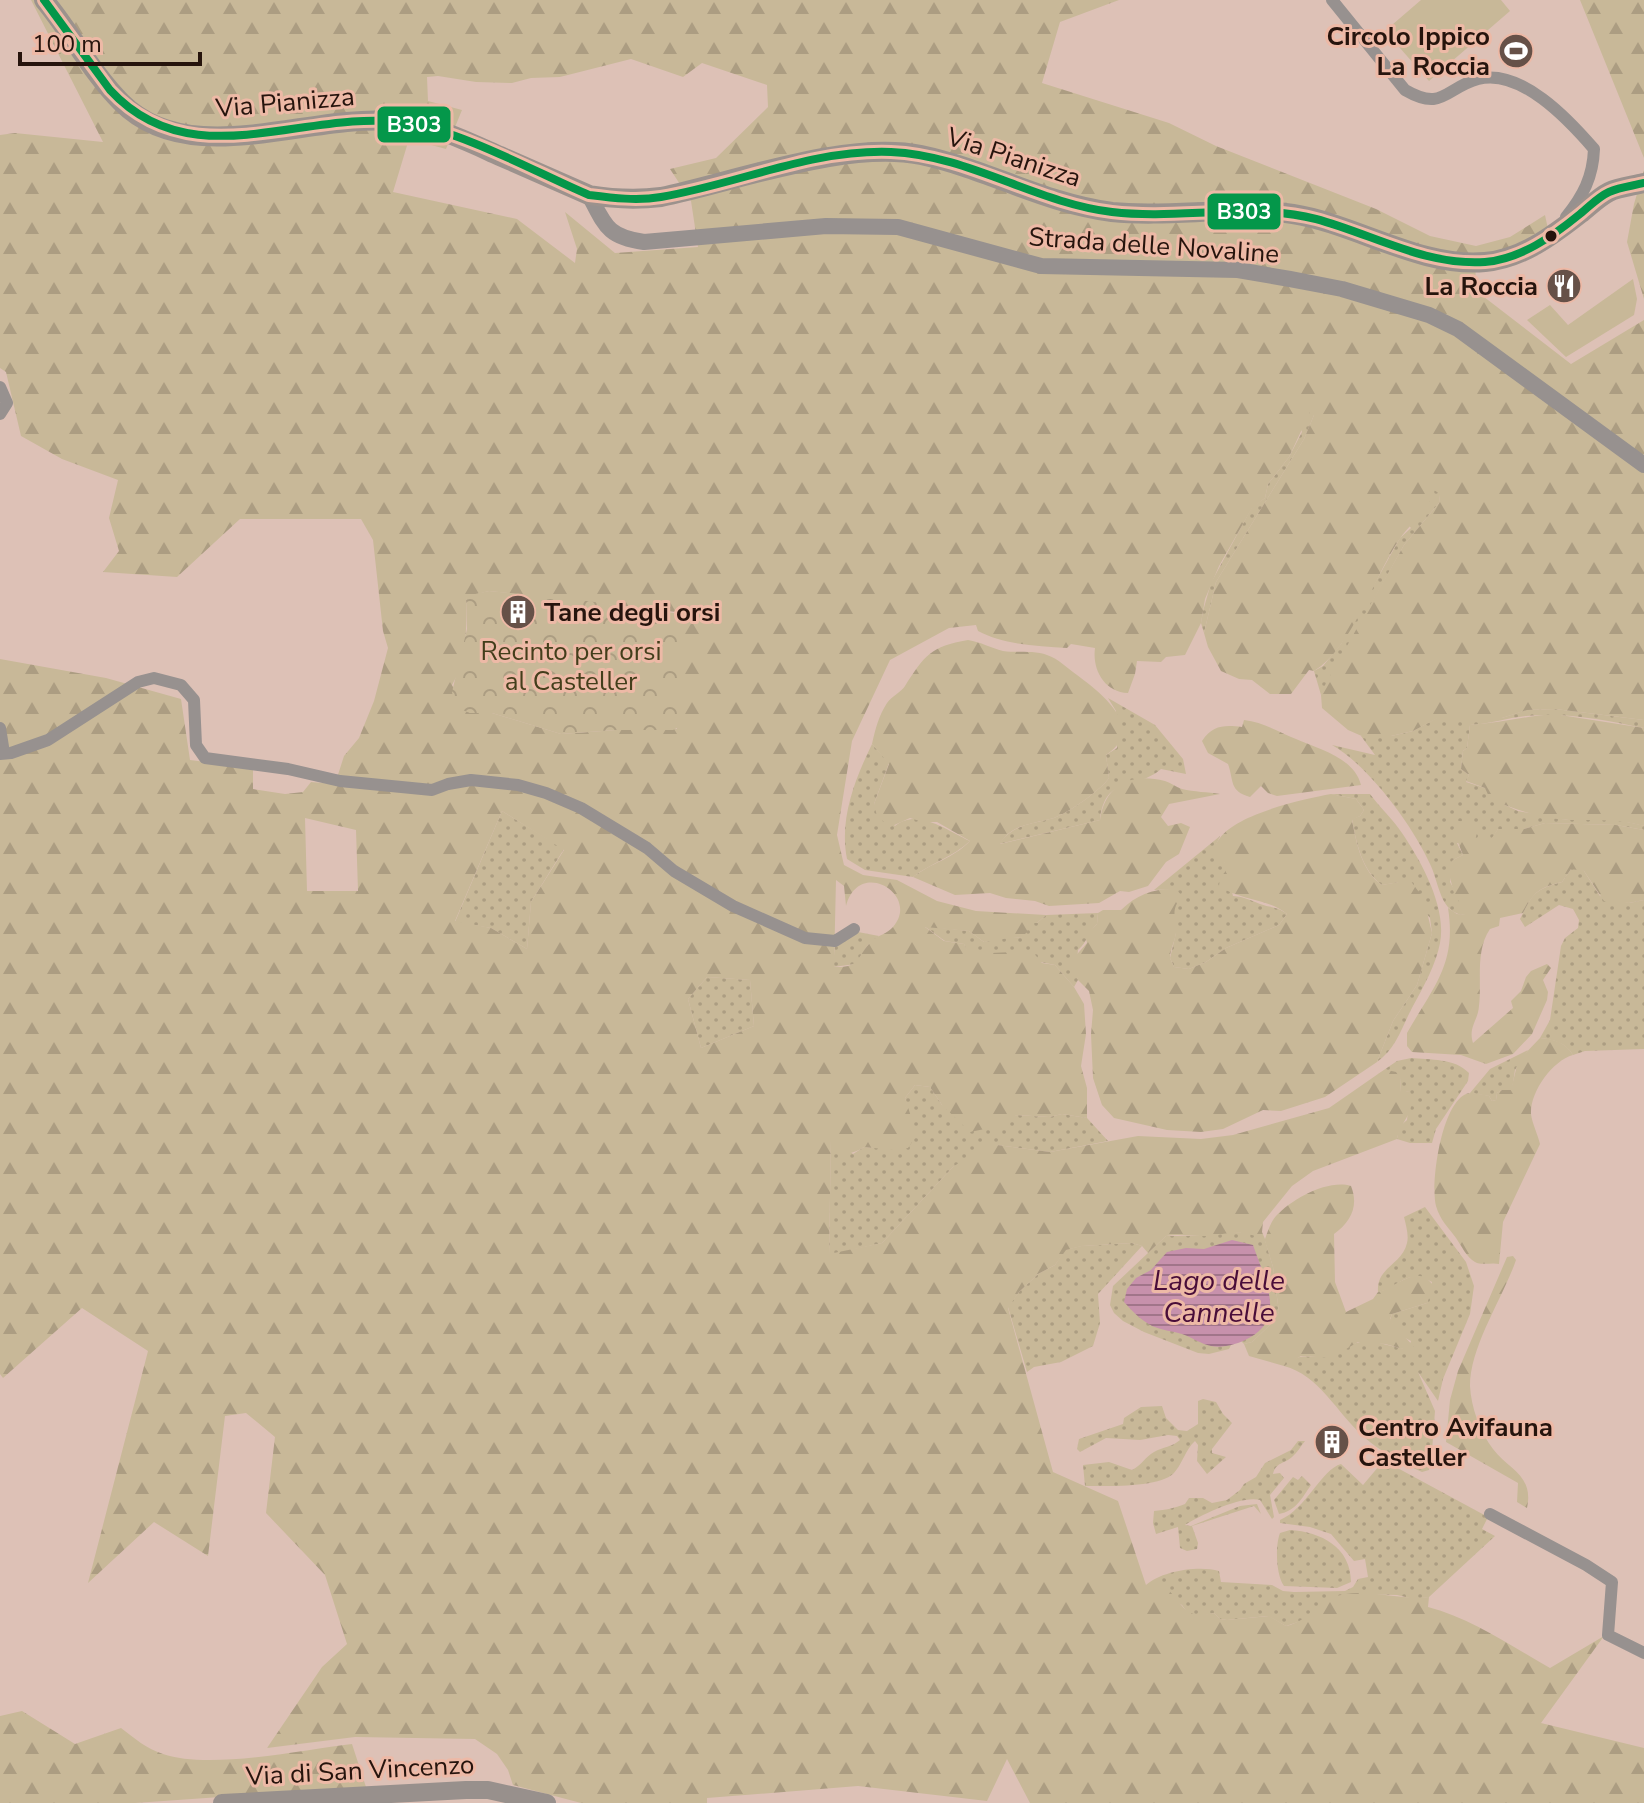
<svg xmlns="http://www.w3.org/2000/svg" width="1644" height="1803" font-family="'Nunito Sans',sans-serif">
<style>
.grass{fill:url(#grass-dots)}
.forest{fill:url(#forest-firs);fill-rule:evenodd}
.park{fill:url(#park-crowns)}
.garden{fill:#c8b898}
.water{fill:url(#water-rules)}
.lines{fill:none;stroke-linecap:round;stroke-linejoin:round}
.minor{stroke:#97918f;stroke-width:12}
.tertiary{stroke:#97918f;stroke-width:16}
.secondary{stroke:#98908c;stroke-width:18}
.primary{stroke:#9c928d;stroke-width:20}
.bus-1-casing{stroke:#edb9a6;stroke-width:14}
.bus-1{stroke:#04974a;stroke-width:8}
.bus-dot{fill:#26140d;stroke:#edb9a6;stroke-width:3}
.labels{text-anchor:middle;stroke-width:6;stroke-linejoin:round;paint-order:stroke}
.poi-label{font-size:26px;font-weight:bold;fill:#26140d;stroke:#edb9a6;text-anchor:end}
.street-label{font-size:26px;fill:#26140d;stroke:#edb9a6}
.park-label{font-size:26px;fill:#433e1b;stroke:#edb9a6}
.water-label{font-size:28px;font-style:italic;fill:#490d39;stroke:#edb9a6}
.line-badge{stroke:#edb9a6;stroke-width:3}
.badge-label{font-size:22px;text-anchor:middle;font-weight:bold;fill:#fff}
</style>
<defs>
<pattern id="grass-dots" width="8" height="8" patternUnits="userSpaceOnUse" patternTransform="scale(2)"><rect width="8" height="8" fill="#c8b898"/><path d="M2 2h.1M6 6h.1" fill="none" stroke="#ac9d82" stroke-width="1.8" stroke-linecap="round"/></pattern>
<pattern id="forest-firs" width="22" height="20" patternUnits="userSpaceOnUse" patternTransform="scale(2)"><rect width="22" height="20" fill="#c8b898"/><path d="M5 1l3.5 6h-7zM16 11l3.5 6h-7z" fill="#ac9d82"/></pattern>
<pattern id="park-crowns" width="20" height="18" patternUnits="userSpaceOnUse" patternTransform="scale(2)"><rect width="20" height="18" fill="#c8b898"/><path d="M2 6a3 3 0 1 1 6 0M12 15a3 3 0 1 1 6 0" fill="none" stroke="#ac9d82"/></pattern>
<pattern id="water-rules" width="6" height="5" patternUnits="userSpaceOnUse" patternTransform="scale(2)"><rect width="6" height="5" fill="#c791ac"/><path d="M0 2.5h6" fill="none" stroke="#a1758a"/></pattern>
</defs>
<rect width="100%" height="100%" fill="#ddc1b6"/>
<path class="grass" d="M 1285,390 L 1447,490 L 1440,495 L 1439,503 L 1404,545 L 1321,695 L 1314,671 L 1323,666 L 1341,644 L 1400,538 L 1411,528 L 1314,415 L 1304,439 L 1216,582 L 1204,633 L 1201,623 L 1203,611 L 1211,583 L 1252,507 L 1265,498 L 1268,484 L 1289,457 L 1302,432 Z
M 1108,698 L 1155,725 L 1183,759 L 1186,774 L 1161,769 C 1136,791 1105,774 1100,820 L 999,844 C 1013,824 1032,824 1054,818 C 1068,813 1101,790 1109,778 L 1106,755 L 1117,748 L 1116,711 Z
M 1555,709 L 1644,720 L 1644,728 C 1605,720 1566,712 1526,716 C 1507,718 1489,724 1470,725 L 1467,748 L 1463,751 L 1461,769 L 1469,775 L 1466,782 L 1485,788 L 1505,805 L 1518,811 L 1567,820 L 1613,819 L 1641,825 L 1644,826 L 1644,830 L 1616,825 L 1545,823 L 1524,829 L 1498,829 L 1490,842 L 1457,843 L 1463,855 L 1453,860 L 1450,882 L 1468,915 C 1461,915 1455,914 1450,909 C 1439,899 1437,878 1430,864 C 1413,826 1368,765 1332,745 L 1375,755 L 1361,736 L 1391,736 L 1413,731 L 1437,718 L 1502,718 L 1526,710 Z
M 872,744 L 889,763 L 874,804 L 895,826 C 917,807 948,831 970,841 C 953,857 931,863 913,877 L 865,870 L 847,859 C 839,819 855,779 872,744 Z
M 1331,794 L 1370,794 C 1380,808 1393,819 1402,833 C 1421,861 1447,907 1440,943 C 1436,964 1424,986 1413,1006 C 1402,1026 1397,1048 1377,1062 L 1393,1021 L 1417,985 L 1432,933 L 1430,918 L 1400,882 L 1382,885 C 1362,871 1356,842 1352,819 L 1360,816 L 1364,810 L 1356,799 Z
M 502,811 L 564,849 L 531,902 L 527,949 L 491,928 L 455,922 Z
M 1220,836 L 1216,845 L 1225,863 L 1233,896 C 1245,897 1250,900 1260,904 C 1271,908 1277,906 1287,914 L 1279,925 L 1226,948 L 1206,962 L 1189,969 L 1174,967 L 1170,958 L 1176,933 L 1173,918 L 1176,889 L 1154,890 Z
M 1579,868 L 1584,871 L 1600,896 L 1629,903 L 1644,900 L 1644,1049 L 1585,1051 L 1573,1055 C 1566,1043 1553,1039 1540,1038 L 1550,1020 L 1561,946 L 1565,938 L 1578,928 L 1579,920 L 1573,909 L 1559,905 L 1525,927 L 1520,919 C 1533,894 1533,890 1562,882 L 1571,869 Z
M 1098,913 L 1097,924 C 1088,931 1088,942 1078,950 L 1076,971 L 1078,980 L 1074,987 L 1055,965 L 1001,954 L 968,954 L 964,944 L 945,941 L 924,926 L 969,931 L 984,942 L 1007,937 L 1021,938 L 1028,923 L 1037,923 L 1046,915 Z
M 858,932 L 879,936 L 867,946 L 856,964 L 833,967 L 835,944 Z
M 707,977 L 750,980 L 754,1026 L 701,1048 L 688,999 Z
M 1528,1050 L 1515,1070 L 1512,1090 L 1502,1090 L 1497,1093 L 1496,1100 L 1492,1101 L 1489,1096 L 1470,1093 L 1490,1069 Z
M 1411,1058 C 1430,1060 1455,1058 1469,1073 L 1468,1081 L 1436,1129 L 1432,1143 L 1410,1143 L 1397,1139 L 1399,1127 L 1407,1120 L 1410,1091 L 1401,1093 L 1400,1078 L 1378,1074 L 1397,1061 Z
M 915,1085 L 930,1087 L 942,1105 L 1014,1115 L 1049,1117 L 1062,1114 L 1087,1118 L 1108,1141 L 1050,1152 L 997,1145 L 953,1167 L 882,1243 L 829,1255 L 831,1137 L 853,1154 L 864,1147 L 876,1148 L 910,1120 L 905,1098 Z
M 1425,1207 L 1466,1262 L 1474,1286 L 1470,1314 L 1443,1379 L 1438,1401 L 1418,1372 L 1435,1411 L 1431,1464 L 1429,1470 L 1422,1472 C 1402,1463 1379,1451 1363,1436 C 1337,1413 1319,1375 1284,1366 C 1302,1351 1306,1359 1325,1356 C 1337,1355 1348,1344 1360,1342 C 1376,1339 1392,1348 1408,1349 L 1411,1341 L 1399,1335 L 1390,1320 L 1392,1314 L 1427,1303 L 1432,1282 C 1404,1268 1401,1288 1378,1292 C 1376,1267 1402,1265 1407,1243 C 1409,1236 1406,1225 1404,1217 Z
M 1229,1232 L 1253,1233 L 1265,1240 L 1273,1267 L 1279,1312 L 1273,1322 L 1252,1342 L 1244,1344 L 1241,1341 L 1260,1321 L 1232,1343 L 1229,1349 L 1209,1354 L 1198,1353 L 1144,1332 L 1123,1321 L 1114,1313 L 1110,1305 L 1113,1286 L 1166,1236 L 1201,1236 Z
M 1132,1243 L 1142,1246 L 1098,1294 L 1100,1323 L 1093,1346 L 1061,1362 L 1034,1367 L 1027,1372 L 1008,1307 L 1019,1292 L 1038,1274 L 1055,1265 L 1065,1250 L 1081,1246 Z
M 1203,1399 L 1216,1402 L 1223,1414 L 1232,1423 L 1212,1449 L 1212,1453 L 1226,1457 L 1207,1474 L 1197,1461 L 1198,1445 L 1195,1441 C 1185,1450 1183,1463 1174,1473 C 1160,1488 1106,1486 1085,1486 L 1083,1465 L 1109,1462 L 1132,1470 C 1142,1465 1145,1457 1154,1452 C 1163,1447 1172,1447 1180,1440 L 1177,1436 L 1168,1435 L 1140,1440 L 1106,1438 L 1080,1452 L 1077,1449 L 1079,1439 L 1123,1424 L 1124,1418 L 1141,1407 L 1162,1406 L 1166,1418 L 1178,1430 L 1187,1431 L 1198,1424 L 1198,1401 Z
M 1298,1441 L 1305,1441 C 1301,1446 1297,1453 1292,1457 C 1284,1464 1276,1462 1273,1474 L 1280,1473 L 1284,1478 L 1270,1495 L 1274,1517 L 1272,1519 L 1260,1500 C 1242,1495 1201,1515 1185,1525 L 1191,1526 L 1240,1506 L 1257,1504 L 1261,1514 L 1254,1506 L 1192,1526 L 1198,1543 L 1197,1549 L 1187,1551 L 1180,1548 L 1178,1527 L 1156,1534 L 1153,1523 L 1154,1511 C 1166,1510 1174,1508 1185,1504 L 1189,1498 L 1203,1498 L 1212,1503 L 1227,1500 L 1240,1490 L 1244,1484 L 1256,1477 L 1265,1463 L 1291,1450 Z
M 1341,1464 L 1363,1485 L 1379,1466 L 1392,1465 L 1488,1517 L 1482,1529 L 1495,1536 L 1429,1597 L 1414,1599 L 1397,1595 L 1355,1594 L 1323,1604 L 1307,1619 L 1286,1626 L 1268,1616 L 1227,1620 L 1220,1619 L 1214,1613 L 1198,1617 L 1189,1615 L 1182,1605 L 1146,1585 C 1161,1571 1199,1565 1219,1571 L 1221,1582 L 1272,1585 L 1283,1591 L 1294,1592 L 1345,1591 L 1353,1587 L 1358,1579 L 1368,1577 L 1365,1559 L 1354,1561 L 1331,1534 L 1310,1527 L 1280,1523 L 1280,1520 C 1306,1509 1322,1469 1341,1464 Z
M 1302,1476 L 1311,1485 C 1302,1498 1296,1511 1279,1514 L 1274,1500 L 1293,1477 L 1298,1480 Z
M 1290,1530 C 1321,1532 1351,1547 1351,1582 L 1337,1588 L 1284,1586 C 1276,1575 1275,1546 1280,1533 Z"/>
<path class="forest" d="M 31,0 L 1119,0 L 1060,22 L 1042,83 L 1169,123 L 1216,146 L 1376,209 L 1430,236 L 1476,246 L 1510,237 L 1545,215 L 1548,229 L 1523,246 L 1476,260 L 1475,290 L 1571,364 L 1644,320 L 1644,720 L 1555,709 L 1527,710 L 1502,718 L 1438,718 L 1413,731 L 1391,736 L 1364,737 L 1348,730 L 1322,708 L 1321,695 L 1326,683 L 1404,545 L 1439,503 L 1440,494 L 1434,490 C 1427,515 1412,520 1399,540 C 1374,577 1352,648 1314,671 L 1309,670 L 1291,694 L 1270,694 L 1252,680 L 1239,679 L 1221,671 L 1208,647 L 1204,633 L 1216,582 L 1304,439 L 1314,415 L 1310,412 L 1289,457 L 1268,484 L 1265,498 L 1252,508 L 1219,566 L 1205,599 L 1201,623 L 1185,655 L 1166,657 L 1161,662 L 1137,661 L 1135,674 L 1128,693 C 1104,692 1092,669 1095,648 L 1071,644 L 1067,648 C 1038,646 1004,645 978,631 L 976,625 L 949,628 L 890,660 L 852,741 L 837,835 L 844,865 L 863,875 L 897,880 L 937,901 L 976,911 L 1046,915 L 1037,923 L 1028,923 L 1027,932 L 1021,938 C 1008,937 997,941 984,942 L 969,931 L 925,927 L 944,941 L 964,944 L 969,954 L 1032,951 L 1042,963 L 1055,965 L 1074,987 L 1084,1004 L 1086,1034 L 1081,1066 L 1087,1088 L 1087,1118 L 1062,1114 L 1049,1117 L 1015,1115 L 1009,1124 L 970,1132 L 942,1105 L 930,1087 L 915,1085 L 905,1098 L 917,1135 L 908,1148 L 893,1150 L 864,1147 C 849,1157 839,1155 831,1140 L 829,1254 L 882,1243 L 953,1167 L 984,1145 L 997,1145 L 1050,1152 L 1138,1136 L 1201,1139 L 1233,1135 L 1329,1108 L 1378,1074 L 1387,1070 L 1396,1072 L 1400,1078 L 1401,1092 L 1410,1091 C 1416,1115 1401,1119 1397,1139 L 1313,1171 L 1292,1186 L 1263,1222 L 1262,1232 L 1265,1239 C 1268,1231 1270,1223 1276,1216 C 1292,1199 1328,1179 1351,1186 C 1359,1206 1351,1222 1334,1234 L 1335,1282 L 1346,1312 L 1373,1299 L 1378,1292 C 1397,1288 1418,1261 1434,1287 L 1427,1303 L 1392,1314 L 1390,1319 C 1398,1334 1410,1339 1418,1353 L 1385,1344 L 1358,1342 L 1331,1358 L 1301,1356 L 1284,1366 L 1249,1356 L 1244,1344 L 1252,1342 L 1273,1322 L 1279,1312 L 1273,1267 L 1265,1241 C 1240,1226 1225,1236 1200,1236 C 1188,1236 1178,1234 1166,1236 L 1148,1253 L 1142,1246 L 1132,1243 L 1082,1246 L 1066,1250 L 1055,1265 L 1038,1274 L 1019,1292 L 1008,1308 L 1053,1472 L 1118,1501 L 1146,1585 L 1164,1586 C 1186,1605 1182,1620 1214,1613 L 1220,1619 L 1227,1620 L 1269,1616 L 1286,1626 C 1309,1621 1315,1604 1334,1597 C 1361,1586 1401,1601 1429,1597 L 1428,1607 C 1471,1618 1511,1646 1550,1668 L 1604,1636 L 1541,1723 L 1644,1748 L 1644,1803 L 1030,1803 L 1007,1759 L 987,1801 L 858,1786 L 707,1798 L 707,1803 L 581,1803 L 513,1785 L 508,1770 L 497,1754 L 475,1739 L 355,1737 L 267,1748 L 322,1667 L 347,1644 L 325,1575 L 266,1513 L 275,1437 L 246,1413 L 225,1416 L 208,1556 L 154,1522 L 88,1583 L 148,1351 L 82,1308 L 3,1378 L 0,1374 L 0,659 L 106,678 L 181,699 L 190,760 L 253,768 L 253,789 L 285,794 L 303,792 L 311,782 L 335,784 L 344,756 L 359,738 L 374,701 L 388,648 L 383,631 L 373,540 L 361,519 L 240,519 L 177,577 L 103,572 L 119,551 L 109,518 L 118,480 L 62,459 L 21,436 L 6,372 L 0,368 L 0,135 L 15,133 L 103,142 ZM 631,59 L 683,77 L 702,63 L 767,85 L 768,107 L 716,158 L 670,169 L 691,201 L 698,247 L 615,253 L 565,212 L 577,249 L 575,263 L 517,219 L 393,192 L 409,139 L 446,149 L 462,110 L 428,101 L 427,77 L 438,76 L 476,82 L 512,83 L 531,78 L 560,77 ZM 489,591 L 676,612 L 677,729 L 616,730 L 561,734 L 492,713 L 470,713 L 452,685 C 467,660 467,625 466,597 ZM 502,811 L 564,850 L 531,902 L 527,949 L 491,928 L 455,921 ZM 305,818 L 356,830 L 358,891 L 307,891 ZM 836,880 L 844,886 L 846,906 C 859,857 921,895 893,927 C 887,934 878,935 872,941 C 856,956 862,968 834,967 ZM 707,977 L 750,980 L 754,1026 L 701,1048 L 688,999 Z
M 1580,0 L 1644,0 L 1644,158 Z
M 1644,170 L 1644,299 L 1627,242 L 1634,204 Z
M 968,640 C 981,642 991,648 1003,651 C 1017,653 1034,650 1047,655 C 1059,659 1067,668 1077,675 C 1101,693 1147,728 1106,755 L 1109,778 C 1101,790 1068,813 1054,818 C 1033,824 1011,824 1000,844 L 1100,820 C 1105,785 1130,772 1165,781 C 1171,783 1176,787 1182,789 C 1194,792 1208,792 1220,794 L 1169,804 L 1161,817 L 1168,826 L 1181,823 L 1190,827 L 1179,854 L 1166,862 L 1148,886 L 1129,892 L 1120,891 L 1099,903 L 1049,906 L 1035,901 L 1006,898 L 990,893 L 955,895 L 913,877 C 931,863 954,858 970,841 L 937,822 L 923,822 L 910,818 L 890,827 L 877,816 L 874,804 L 889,764 L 872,744 C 875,730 879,715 887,703 C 892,696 901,692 905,686 C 924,656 931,646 968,640 Z
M 1554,714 L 1644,728 L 1644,826 C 1619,819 1595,820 1569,820 C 1542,819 1514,809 1490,799 L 1485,788 L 1466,781 L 1469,775 L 1461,769 L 1463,751 L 1467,748 L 1470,725 C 1499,723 1526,716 1554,714 Z
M 1244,720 C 1263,722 1278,732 1296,739 C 1318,749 1354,757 1361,785 L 1277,796 L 1268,793 L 1261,786 L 1250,797 C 1229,791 1234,781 1228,764 L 1208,753 L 1202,741 C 1213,725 1224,725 1242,727 Z
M 1331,794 L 1356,799 L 1364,810 L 1360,816 L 1352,820 C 1356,842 1362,872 1382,885 L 1410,880 L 1424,899 L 1432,933 L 1417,985 L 1393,1021 L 1377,1062 L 1325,1097 L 1281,1111 L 1263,1110 L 1223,1129 L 1201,1132 L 1167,1130 L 1114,1118 L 1102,1105 L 1093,1078 L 1091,1034 L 1093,1010 L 1089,991 L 1078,980 L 1071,961 L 1087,943 L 1085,935 L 1097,924 L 1098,913 L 1103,910 L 1121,910 C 1137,894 1155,888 1176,889 L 1182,896 C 1169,912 1177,917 1176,933 C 1175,941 1170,950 1170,958 L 1174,967 L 1189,969 L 1206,962 L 1226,948 L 1279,925 L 1287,914 C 1267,898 1241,901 1219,886 L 1220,878 L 1225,872 L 1225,863 L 1214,856 C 1215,849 1215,843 1220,838 C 1237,814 1303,799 1331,794 Z
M 1458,821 L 1471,822 L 1478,828 L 1475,841 L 1489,842 L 1498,829 L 1524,829 L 1545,823 L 1616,825 L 1644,830 L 1644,900 L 1629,903 L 1604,901 L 1584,871 L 1571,869 L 1562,882 C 1538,888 1534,892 1523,913 L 1500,918 L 1499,926 L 1490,929 C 1475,951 1482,981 1479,1006 C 1478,1021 1468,1027 1473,1043 L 1513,1008 L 1511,1001 L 1521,991 L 1526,977 L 1531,971 L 1547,964 L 1551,968 L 1543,980 L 1548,992 L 1547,1000 L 1532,1034 L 1513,1054 L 1486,1064 L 1461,1055 L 1412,1052 L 1407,1046 L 1407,1033 C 1433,987 1457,964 1448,908 L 1457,914 L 1467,915 L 1454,893 L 1447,866 L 1453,860 L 1463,855 L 1453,830 Z
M 1540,1038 C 1554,1039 1565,1042 1573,1055 C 1552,1061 1530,1092 1531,1114 C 1532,1123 1538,1135 1540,1144 L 1503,1222 L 1499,1264 C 1491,1262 1482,1266 1475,1262 C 1467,1258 1461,1245 1456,1238 C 1448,1227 1440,1220 1436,1206 C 1430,1185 1442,1094 1471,1093 C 1475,1093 1484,1095 1489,1096 L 1492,1101 L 1496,1100 L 1497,1093 L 1502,1090 L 1511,1090 L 1518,1061 Z
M 1513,1256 L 1516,1260 C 1503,1298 1470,1346 1470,1386 C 1471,1407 1480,1432 1493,1449 C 1509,1470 1534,1475 1527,1508 L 1517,1502 L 1518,1483 L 1446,1442 L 1450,1400 L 1458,1371 L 1504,1264 L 1507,1257 Z
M 22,1711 L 75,1744 L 121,1728 C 134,1738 147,1749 163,1754 C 209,1770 302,1750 352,1744 L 366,1787 L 135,1803 L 0,1803 L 0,1716 Z"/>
<path class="park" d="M 489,591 L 565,598 L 681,614 L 681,726 L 673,730 L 616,730 L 561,734 L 492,713 L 470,713 L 460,709 L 454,702 L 452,692 L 467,629 L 466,596 Z"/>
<path class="garden" d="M 1421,0 L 1501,0 L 1510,11 L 1429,81 L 1385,31 Z
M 1633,279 L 1637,299 L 1634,315 L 1566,357 L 1527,320 L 1550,305 L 1568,325 Z"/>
<path class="water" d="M 1232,1240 L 1253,1245 C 1260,1266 1272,1290 1270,1311 C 1268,1335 1231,1350 1211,1346 C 1201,1344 1191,1337 1182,1334 C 1172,1331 1161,1330 1152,1326 C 1141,1320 1132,1311 1124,1302 L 1127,1289 L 1136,1278 L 1151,1270 L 1167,1252 L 1186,1248 L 1204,1249 Z"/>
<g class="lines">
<path class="minor" d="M 1332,0 L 1405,90 C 1443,112 1445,88 1478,79 C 1521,68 1569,120 1594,149 C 1593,177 1583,196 1566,217
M 0,387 L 7,403 L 0,414
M 0,728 L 4,753
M 0,754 L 11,753 L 48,740 L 138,682 L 154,678 L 181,685 L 194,700 L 196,745 L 205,758 L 288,769 L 340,781 L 432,790 L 448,784 L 471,780 L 518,785 L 546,793 L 581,808 L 647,848 L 674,871 L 733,906 L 805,938 L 835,941 L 854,929
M 1490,1514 L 1586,1565 L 1612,1582 L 1608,1635 L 1644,1653"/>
<path class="tertiary" d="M 589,195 C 605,225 607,237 644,242 L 826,226 L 898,227 L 1041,266 L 1238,270 L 1290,279 L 1342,289 L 1429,315 L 1458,329 L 1644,465"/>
<path class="secondary" d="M 222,1803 L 466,1790 L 488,1790 L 547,1803"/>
<path class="primary" d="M 44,0 C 71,32 91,72 121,102 C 189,171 307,114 391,121 C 433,124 462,139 500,156 C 529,169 559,182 589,195 C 614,199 636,200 661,197 C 737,181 846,140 921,155 C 987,169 1043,203 1112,212 C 1171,218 1234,205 1293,214 C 1356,224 1421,268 1485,262 C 1521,259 1552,236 1580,214 C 1589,207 1599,197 1609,192 C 1619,187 1633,186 1644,183"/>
<defs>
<path id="bus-1" d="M 44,0 L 110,90 C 193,180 306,107 407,123 C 464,132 535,172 589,195 C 613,198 637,201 661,197 C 738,184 812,149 891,152 C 968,155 1036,203 1112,212 C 1180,220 1249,202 1316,219 C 1372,234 1425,266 1485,262 C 1521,259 1553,236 1580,214 C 1590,206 1598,197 1609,192 C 1620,187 1632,186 1644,183"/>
</defs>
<use href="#bus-1" class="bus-1-casing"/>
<use href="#bus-1" class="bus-1"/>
</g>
<defs>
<symbol id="stadium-disc" viewBox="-11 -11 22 22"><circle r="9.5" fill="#665148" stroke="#edb9a6"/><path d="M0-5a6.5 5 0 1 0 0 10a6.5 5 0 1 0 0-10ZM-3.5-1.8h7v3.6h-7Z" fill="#fff"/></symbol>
<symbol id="restaurant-disc" viewBox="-11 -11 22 22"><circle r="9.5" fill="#665148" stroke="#edb9a6"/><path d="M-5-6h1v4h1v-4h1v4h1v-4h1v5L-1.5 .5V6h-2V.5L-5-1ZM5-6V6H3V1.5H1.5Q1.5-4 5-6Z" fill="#fff"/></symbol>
<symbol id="building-disc" viewBox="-11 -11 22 22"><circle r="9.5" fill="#665148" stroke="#edb9a6"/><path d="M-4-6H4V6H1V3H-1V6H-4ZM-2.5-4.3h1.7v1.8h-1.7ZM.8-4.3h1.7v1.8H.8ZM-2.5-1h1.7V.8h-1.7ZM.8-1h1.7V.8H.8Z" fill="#fff"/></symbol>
</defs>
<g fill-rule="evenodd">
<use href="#stadium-disc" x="1496" y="31" width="40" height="40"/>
<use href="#restaurant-disc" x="1544" y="266" width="40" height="40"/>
<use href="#building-disc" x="498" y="592" width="40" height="40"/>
<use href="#building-disc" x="1312" y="1422" width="40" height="40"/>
</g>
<circle class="bus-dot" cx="1551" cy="236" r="7"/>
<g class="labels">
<g class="poi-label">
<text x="1490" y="45">Circolo Ippico<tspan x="1490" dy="30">La Roccia</tspan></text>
<text x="1538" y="295">La Roccia</text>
<text x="544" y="621" text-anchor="start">Tane degli orsi</text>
<text x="1358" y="1436" text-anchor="start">Centro Avifauna<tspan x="1358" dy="30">Casteller</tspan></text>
</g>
<g class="street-label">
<text transform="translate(285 102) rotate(-5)" y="9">Via Pianizza</text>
<text transform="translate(1014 157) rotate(18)" y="9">Via Pianizza</text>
<text transform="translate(1154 245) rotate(4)" y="9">Strada delle Novaline</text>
<text transform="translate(360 1770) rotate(-3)" y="9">Via di San Vincenzo</text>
</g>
<g class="park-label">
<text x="571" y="660">Recinto per orsi<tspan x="571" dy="30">al Casteller</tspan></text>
</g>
<g class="water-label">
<text x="1219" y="1290">Lago delle<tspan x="1219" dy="32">Cannelle</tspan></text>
</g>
</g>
<g class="line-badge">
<rect x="376" y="105" width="76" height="39" rx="8" fill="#04974a"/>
<rect x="1206" y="192" width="76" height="39" rx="8" fill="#04974a"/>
</g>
<g class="badge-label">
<text x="414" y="132">B303</text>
<text x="1244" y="219">B303</text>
</g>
<path d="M20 52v12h180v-12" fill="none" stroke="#26140d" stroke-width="4"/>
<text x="32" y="52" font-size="24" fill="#26140d" stroke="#edb9a6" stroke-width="6" paint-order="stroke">100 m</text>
</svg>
